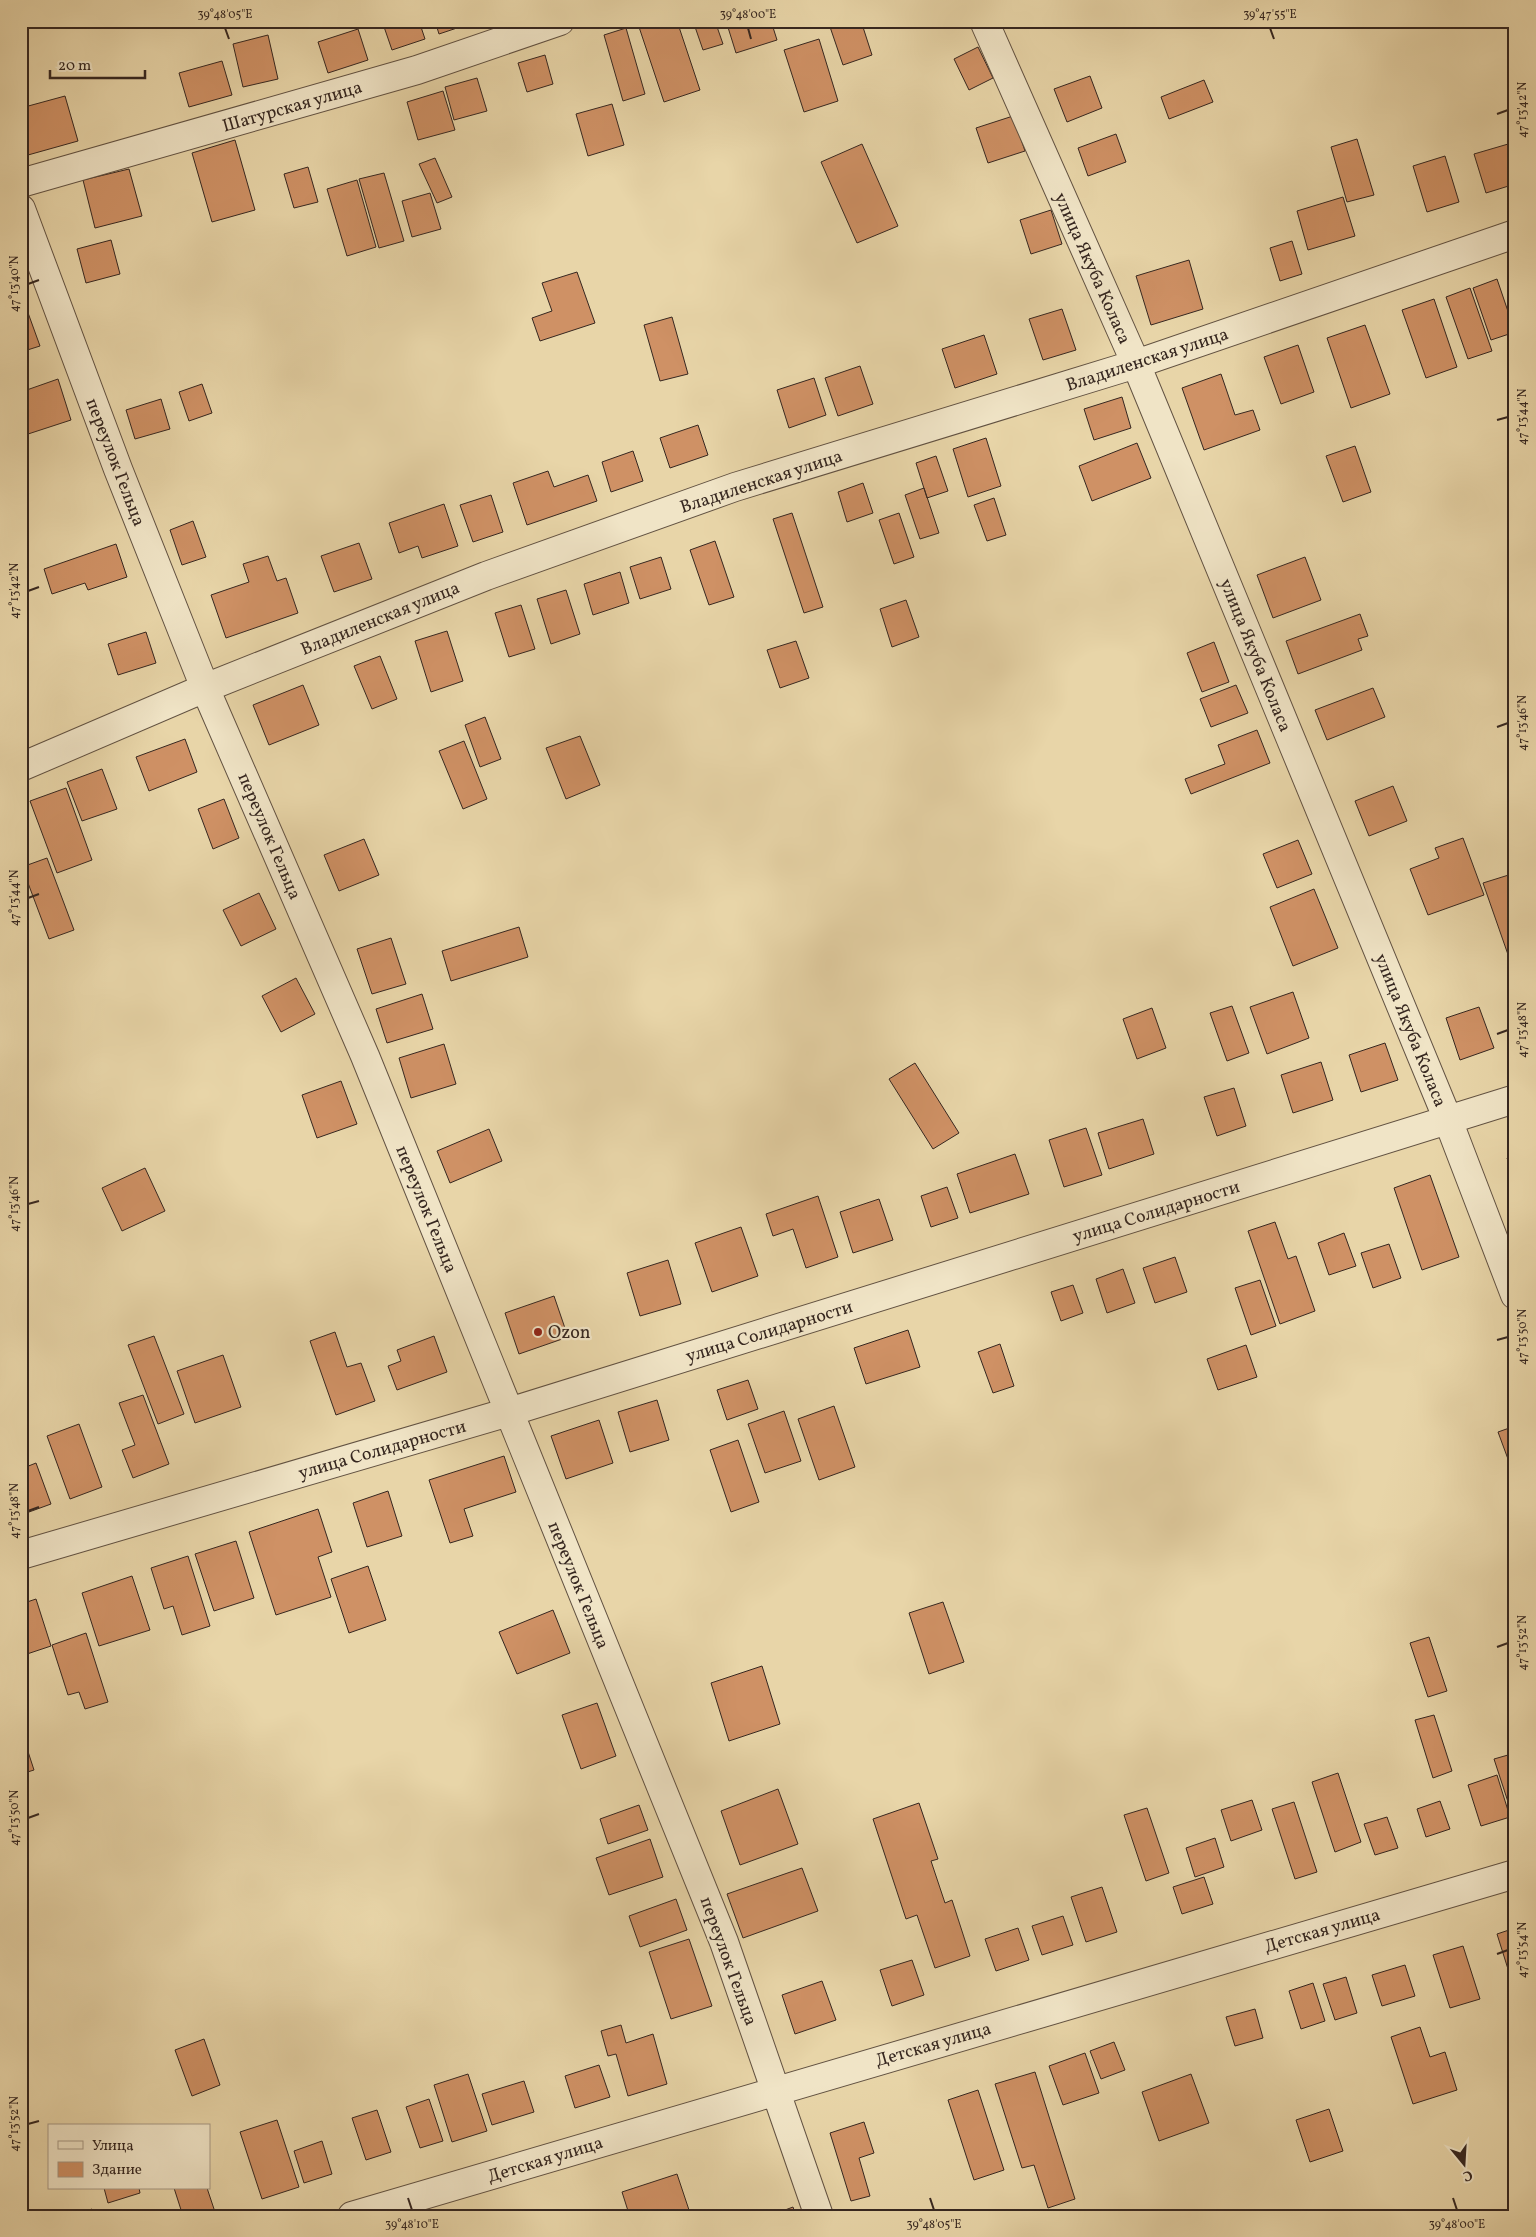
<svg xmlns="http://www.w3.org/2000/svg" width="1536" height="2237" font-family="Vollkorn,serif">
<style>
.building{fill:#cf9165;stroke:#362720}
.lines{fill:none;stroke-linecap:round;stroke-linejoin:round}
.street-casing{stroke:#625242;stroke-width:30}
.street{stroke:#f0e4c6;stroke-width:28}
.ticks{fill:none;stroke:#362720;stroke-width:2}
.poi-dot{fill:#8f2418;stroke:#f0e4c6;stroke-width:2}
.labels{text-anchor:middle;stroke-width:4.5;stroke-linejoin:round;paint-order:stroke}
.street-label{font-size:18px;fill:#362720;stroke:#f0e4c6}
.poi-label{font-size:18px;fill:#362720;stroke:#f0e4c6;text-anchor:start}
.neatline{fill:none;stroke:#362720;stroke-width:2}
.ticks-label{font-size:12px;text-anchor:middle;fill:#362720}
</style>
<rect width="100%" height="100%" fill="#e8d5a8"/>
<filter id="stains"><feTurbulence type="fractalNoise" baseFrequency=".004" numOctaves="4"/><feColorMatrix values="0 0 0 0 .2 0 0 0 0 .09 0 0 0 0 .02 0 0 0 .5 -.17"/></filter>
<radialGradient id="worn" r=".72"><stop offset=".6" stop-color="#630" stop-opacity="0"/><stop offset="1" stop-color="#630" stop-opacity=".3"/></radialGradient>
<path class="building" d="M 382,21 L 419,21 L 425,39 L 392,50 Z
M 435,21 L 468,21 L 469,24 L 439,34 Z
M 637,21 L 677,21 L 700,90 L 664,102 Z
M 693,21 L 715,21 L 723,44 L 703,50 Z
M 726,21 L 771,21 L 777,40 L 736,53 Z
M 828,21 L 861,21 L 872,55 L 843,65 Z
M 626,28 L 645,94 L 623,101 L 604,35 Z
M 358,29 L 368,60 L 328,73 L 318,42 Z
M 268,35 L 278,79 L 243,87 L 233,44 Z
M 819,39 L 838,101 L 804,112 L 784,50 Z
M 978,47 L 993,78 L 969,90 L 954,59 Z
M 545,55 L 553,84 L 527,92 L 518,63 Z
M 222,61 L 232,95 L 189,107 L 179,73 Z
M 1090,76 L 1102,108 L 1067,122 L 1054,89 Z
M 477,78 L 487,111 L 454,120 L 445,87 Z
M 1204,80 L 1213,102 L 1169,119 L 1161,97 Z
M 443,91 L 455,130 L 418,140 L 407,102 Z
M 65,96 L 78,141 L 28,155 L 21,133 L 21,108 Z
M 612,104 L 624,145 L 588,156 L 576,114 Z
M 1013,116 L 1025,151 L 988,163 L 976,128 Z
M 1116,134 L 1126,162 L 1088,176 L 1078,148 Z
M 1357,139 L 1374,195 L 1347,202 L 1331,147 Z
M 235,140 L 255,210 L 212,222 L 192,153 Z
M 1515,142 L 1515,184 L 1486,193 L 1474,154 Z
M 862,144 L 898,226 L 857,243 L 821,162 Z
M 1445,156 L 1459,202 L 1427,212 L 1413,166 Z
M 435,158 L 452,197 L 437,203 L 419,164 Z
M 308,167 L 318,202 L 294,208 L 284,174 Z
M 129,169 L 142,216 L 95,228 L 83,180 Z
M 384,173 L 404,241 L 379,248 L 359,179 Z
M 357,180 L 376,247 L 347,256 L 327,189 Z
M 430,193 L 441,229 L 412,237 L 402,201 Z
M 1343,197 L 1355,236 L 1308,250 L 1297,211 Z
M 1051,210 L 1062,244 L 1031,254 L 1020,220 Z
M 111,240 L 120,274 L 86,283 L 77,249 Z
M 1292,241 L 1302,274 L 1280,281 L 1270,248 Z
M 1189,260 L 1203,309 L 1151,325 L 1136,276 Z
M 577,272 L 595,323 L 540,341 L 532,318 L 552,311 L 542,283 Z
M 1497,279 L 1515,332 L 1491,340 L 1473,288 Z
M 1470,288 L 1492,351 L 1468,359 L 1446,297 Z
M 1434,299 L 1457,367 L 1426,378 L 1402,310 Z
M 1062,309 L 1076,350 L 1043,360 L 1029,319 Z
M 27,310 L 40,346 L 21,352 L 21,312 Z
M 672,317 L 688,374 L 660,381 L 644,325 Z
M 1365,325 L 1390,394 L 1351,408 L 1327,338 Z
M 984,335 L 997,374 L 955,388 L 942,349 Z
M 1298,345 L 1314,392 L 1281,404 L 1264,357 Z
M 860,366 L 873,404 L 838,416 L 825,378 Z
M 1221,374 L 1235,415 L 1253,410 L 1260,430 L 1204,450 L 1182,388 Z
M 814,378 L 826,415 L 789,428 L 777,390 Z
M 58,379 L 71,420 L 25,435 L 21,424 L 21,392 Z
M 202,384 L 212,413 L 189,421 L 179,392 Z
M 1122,397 L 1131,428 L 1094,440 L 1084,409 Z
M 161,399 L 170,429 L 135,439 L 126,410 Z
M 698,425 L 708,455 L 670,468 L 660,438 Z
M 986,438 L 1001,486 L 968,497 L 953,449 Z
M 1137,443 L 1151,478 L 1092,501 L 1079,466 Z
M 1355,446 L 1371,492 L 1343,502 L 1326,456 Z
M 633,451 L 643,481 L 611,492 L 602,462 Z
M 936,456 L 948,491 L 927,498 L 916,463 Z
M 548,471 L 554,487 L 588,475 L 597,501 L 527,525 L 513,483 Z
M 863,483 L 873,513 L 847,522 L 838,492 Z
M 924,488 L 939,533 L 920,539 L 905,495 Z
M 491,495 L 503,532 L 473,542 L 460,505 Z
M 994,498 L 1006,535 L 987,541 L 974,505 Z
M 444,504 L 458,546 L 422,558 L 418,546 L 399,553 L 389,523 Z
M 792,513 L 823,607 L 804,613 L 773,519 Z
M 899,513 L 914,557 L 894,564 L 879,520 Z
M 193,521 L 206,557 L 182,565 L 170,530 Z
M 715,541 L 734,597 L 709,605 L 690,550 Z
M 359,543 L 372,579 L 334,592 L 321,556 Z
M 116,544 L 127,577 L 88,590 L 85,583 L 52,594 L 44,569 Z
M 268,556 L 277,581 L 286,578 L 298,613 L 226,638 L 211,595 L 249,582 L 243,564 Z
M 661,557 L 671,589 L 640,599 L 630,567 Z
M 1305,557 L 1321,600 L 1273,618 L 1257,575 Z
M 620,572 L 629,603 L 593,615 L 584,584 Z
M 566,590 L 580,634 L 551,644 L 537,599 Z
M 906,600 L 919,637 L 892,647 L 880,609 Z
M 521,605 L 535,649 L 509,657 L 495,613 Z
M 1360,614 L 1368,636 L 1358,639 L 1362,650 L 1298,674 L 1286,641 Z
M 447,631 L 463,681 L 431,692 L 415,641 Z
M 146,632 L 156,663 L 118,675 L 108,644 Z
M 796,641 L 809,678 L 780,688 L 767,650 Z
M 1214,642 L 1229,682 L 1202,692 L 1187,653 Z
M 380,656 L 397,699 L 372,709 L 354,666 Z
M 303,685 L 319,725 L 269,745 L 253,705 Z
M 1236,685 L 1248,713 L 1211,727 L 1200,699 Z
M 1373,688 L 1385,717 L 1327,740 L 1315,710 Z
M 485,717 L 501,759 L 480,767 L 465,725 Z
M 1257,730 L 1270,763 L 1191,794 L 1185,779 L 1225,764 L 1218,745 Z
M 580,736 L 600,785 L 566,799 L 546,748 Z
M 185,739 L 197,772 L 149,791 L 136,757 Z
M 464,741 L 487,799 L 463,809 L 439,751 Z
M 102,769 L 117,809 L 82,821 L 67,782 Z
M 1393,786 L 1407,821 L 1369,836 L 1355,801 Z
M 66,788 L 92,860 L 57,873 L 30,801 Z
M 224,799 L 239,838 L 213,849 L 198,809 Z
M 1463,838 L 1484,895 L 1428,915 L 1410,869 L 1439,858 L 1435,848 Z
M 364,839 L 379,875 L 339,891 L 324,855 Z
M 1298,840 L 1312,874 L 1277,888 L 1263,854 Z
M 47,858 L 74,930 L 49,939 L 22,867 Z
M 1515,873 L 1515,965 L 1512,966 L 1483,883 Z
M 1314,889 L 1338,948 L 1293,966 L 1270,907 Z
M 259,893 L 276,929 L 241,946 L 223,910 Z
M 519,927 L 528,957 L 451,981 L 442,951 Z
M 391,938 L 406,984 L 372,994 L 357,949 Z
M 296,978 L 315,1014 L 281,1032 L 262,996 Z
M 1293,992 L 1309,1038 L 1267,1054 L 1250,1007 Z
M 422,994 L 433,1029 L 387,1043 L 376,1009 Z
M 1232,1006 L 1249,1053 L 1227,1061 L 1210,1013 Z
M 1479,1007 L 1494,1048 L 1460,1060 L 1446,1018 Z
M 1152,1008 L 1166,1048 L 1137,1059 L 1123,1019 Z
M 1385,1043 L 1398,1080 L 1361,1092 L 1349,1055 Z
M 444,1044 L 456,1084 L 411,1098 L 399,1058 Z
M 1321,1062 L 1333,1100 L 1293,1113 L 1281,1075 Z
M 915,1063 L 959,1133 L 933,1149 L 889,1079 Z
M 341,1081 L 357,1124 L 317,1138 L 302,1095 Z
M 1234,1088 L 1246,1126 L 1217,1136 L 1204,1097 Z
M 1143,1119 L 1154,1154 L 1109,1169 L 1098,1133 Z
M 1086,1128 L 1102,1175 L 1064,1187 L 1049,1140 Z
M 489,1129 L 502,1161 L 450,1183 L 437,1151 Z
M 1015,1154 L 1029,1194 L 970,1213 L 957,1174 Z
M 1515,1155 L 1515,1181 L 1507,1158 Z
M 145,1168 L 165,1211 L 122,1231 L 102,1188 Z
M 1430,1175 L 1459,1257 L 1422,1270 L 1394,1188 Z
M 947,1187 L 958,1218 L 931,1227 L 921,1196 Z
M 818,1196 L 838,1257 L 806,1268 L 793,1229 L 773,1236 L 766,1214 Z
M 879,1199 L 893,1240 L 853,1253 L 840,1212 Z
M 1275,1222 L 1288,1259 L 1296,1256 L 1315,1311 L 1280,1324 L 1248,1231 Z
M 741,1227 L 758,1276 L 712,1292 L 695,1243 Z
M 1344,1233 L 1356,1266 L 1329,1275 L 1318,1243 Z
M 1389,1244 L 1401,1278 L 1373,1288 L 1361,1253 Z
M 1175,1257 L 1187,1292 L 1155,1303 L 1143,1268 Z
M 668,1260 L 681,1304 L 640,1316 L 627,1273 Z
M 1123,1269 L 1135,1303 L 1107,1313 L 1096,1279 Z
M 1260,1280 L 1276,1326 L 1251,1335 L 1235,1288 Z
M 1073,1285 L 1083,1313 L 1061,1321 L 1051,1292 Z
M 554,1296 L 568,1337 L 519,1354 L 505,1313 Z
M 908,1330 L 920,1367 L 866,1384 L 854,1348 Z
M 335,1332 L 347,1367 L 361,1363 L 375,1401 L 336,1415 L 310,1341 Z
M 154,1336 L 184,1414 L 158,1424 L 128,1345 Z
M 434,1336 L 447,1372 L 397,1390 L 388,1366 L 401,1361 L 397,1350 Z
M 1000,1344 L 1014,1386 L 993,1393 L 978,1352 Z
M 1246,1345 L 1257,1377 L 1218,1390 L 1207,1359 Z
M 223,1355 L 241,1407 L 195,1423 L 177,1371 Z
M 748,1380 L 758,1409 L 727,1420 L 717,1390 Z
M 143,1395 L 169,1464 L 133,1478 L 122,1450 L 135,1445 L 119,1403 Z
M 657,1400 L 669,1440 L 630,1452 L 618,1412 Z
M 834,1406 L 855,1467 L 819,1480 L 798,1419 Z
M 784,1411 L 801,1461 L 765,1473 L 748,1424 Z
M 599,1420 L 613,1463 L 566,1479 L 551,1436 Z
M 79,1424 L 102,1487 L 70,1499 L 47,1436 Z
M 1515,1426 L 1515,1478 L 1498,1432 Z
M 738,1440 L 759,1502 L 731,1512 L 710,1450 Z
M 504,1456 L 516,1492 L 464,1509 L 473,1536 L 450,1543 L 429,1480 Z
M 36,1463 L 51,1504 L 29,1512 L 21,1490 L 21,1469 Z
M 388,1491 L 402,1536 L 367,1547 L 353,1503 Z
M 318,1509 L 332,1552 L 318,1557 L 331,1597 L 276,1615 L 249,1532 Z
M 236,1541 L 254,1598 L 214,1611 L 195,1554 Z
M 188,1556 L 210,1626 L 182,1635 L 173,1606 L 164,1609 L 151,1568 Z
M 368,1566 L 386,1620 L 349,1633 L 331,1579 Z
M 132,1576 L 150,1630 L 99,1646 L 82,1593 Z
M 36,1599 L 51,1646 L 21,1656 L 21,1604 Z
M 943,1602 L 964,1662 L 929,1674 L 909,1613 Z
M 553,1610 L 570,1653 L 517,1674 L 499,1632 Z
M 86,1633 L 108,1702 L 85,1709 L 79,1692 L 68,1695 L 52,1645 Z
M 1429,1637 L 1447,1691 L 1428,1697 L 1410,1643 Z
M 762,1666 L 780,1724 L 729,1741 L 711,1683 Z
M 597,1703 L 616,1756 L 581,1769 L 562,1715 Z
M 1434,1715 L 1452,1771 L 1433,1778 L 1415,1720 Z
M 21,1730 L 34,1770 L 21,1774 Z
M 1515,1753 L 1515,1807 L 1510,1808 L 1494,1759 Z
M 1338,1773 L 1361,1842 L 1335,1852 L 1312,1782 Z
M 1497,1775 L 1510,1817 L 1481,1826 L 1468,1785 Z
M 778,1789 L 798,1844 L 740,1865 L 721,1811 Z
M 1252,1800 L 1262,1830 L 1231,1841 L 1221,1810 Z
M 1440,1801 L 1450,1829 L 1426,1837 L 1417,1809 Z
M 1294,1802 L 1317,1872 L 1295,1879 L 1272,1809 Z
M 919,1803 L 938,1859 L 931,1861 L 945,1903 L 952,1900 L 970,1956 L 935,1968 L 917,1915 L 906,1919 L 873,1819 Z
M 639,1805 L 648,1830 L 608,1844 L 600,1819 Z
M 1147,1808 L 1169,1873 L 1146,1881 L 1124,1815 Z
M 1387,1817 L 1398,1848 L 1375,1855 L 1364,1824 Z
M 1215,1838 L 1224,1867 L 1195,1877 L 1186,1848 Z
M 650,1839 L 663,1877 L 609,1895 L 596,1858 Z
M 802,1868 L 818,1911 L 743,1938 L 727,1894 Z
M 1204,1877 L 1213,1904 L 1182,1914 L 1173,1887 Z
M 1102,1887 L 1117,1932 L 1086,1942 L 1071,1897 Z
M 676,1899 L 687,1930 L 640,1947 L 629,1916 Z
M 1063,1916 L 1073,1945 L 1042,1955 L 1032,1926 Z
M 1018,1928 L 1029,1960 L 996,1971 L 985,1939 Z
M 1515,1928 L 1515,1985 L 1513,1985 L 1497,1934 Z
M 689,1939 L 712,2006 L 671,2019 L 649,1952 Z
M 1463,1946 L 1480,1999 L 1450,2008 L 1433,1955 Z
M 912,1960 L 924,1995 L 892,2006 L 880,1970 Z
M 1405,1965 L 1415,1996 L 1382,2006 L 1372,1975 Z
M 1346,1977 L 1357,2013 L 1335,2020 L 1323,1984 Z
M 822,1981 L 836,2020 L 795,2034 L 782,1995 Z
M 1313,1983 L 1325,2021 L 1301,2029 L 1289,1991 Z
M 1255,2009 L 1263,2038 L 1235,2046 L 1226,2017 Z
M 621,2025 L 626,2043 L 653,2034 L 667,2084 L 628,2096 L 616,2054 L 608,2056 L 601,2031 Z
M 1420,2027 L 1430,2057 L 1445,2052 L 1457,2090 L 1413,2104 L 1391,2037 Z
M 204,2039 L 220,2085 L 192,2096 L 175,2050 Z
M 1114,2042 L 1125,2070 L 1101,2079 L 1090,2051 Z
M 1085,2053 L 1099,2093 L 1063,2105 L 1049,2066 Z
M 599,2065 L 610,2097 L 575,2108 L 565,2076 Z
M 1035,2072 L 1075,2199 L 1048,2208 L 1034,2165 L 1022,2168 L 995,2084 Z
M 468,2074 L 487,2131 L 452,2142 L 434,2085 Z
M 1191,2074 L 1209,2123 L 1159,2141 L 1142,2092 Z
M 524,2081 L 534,2112 L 492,2125 L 482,2094 Z
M 978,2090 L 1004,2170 L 974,2180 L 948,2100 Z
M 429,2099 L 443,2141 L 420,2148 L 406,2107 Z
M 1329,2109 L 1343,2151 L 1310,2162 L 1296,2120 Z
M 377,2110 L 391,2152 L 366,2160 L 352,2118 Z
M 277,2120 L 299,2187 L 262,2199 L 240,2132 Z
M 864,2122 L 874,2153 L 859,2158 L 870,2196 L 851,2201 L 830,2133 Z
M 322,2141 L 332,2174 L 304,2183 L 294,2151 Z
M 677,2174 L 691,2216 L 625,2216 L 629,2214 L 622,2192 Z
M 104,2188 L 139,2188 L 140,2193 L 108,2203 Z
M 174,2188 L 207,2188 L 216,2215 L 183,2216 Z
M 793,2207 L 796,2216 L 769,2216 Z
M 92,2209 L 94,2216 L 73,2216 Z
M 567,2211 L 569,2216 L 552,2216 Z"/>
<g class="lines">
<defs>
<path id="street" d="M 984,21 L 1136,364 L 1448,1120 L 1515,1295
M 21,183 L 417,70 L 560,21
M 21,209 L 118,469 L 205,688 L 365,1056 L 724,1942 L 819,2216
M 21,767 L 205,688 L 486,576 L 735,487 L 1136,364 L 1515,234
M 21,1555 L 509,1412 L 1515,1099
M 352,2216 L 1515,1874"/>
</defs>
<use href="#street" class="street-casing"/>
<use href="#street" class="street"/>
</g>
<path class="ticks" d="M 225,28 L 229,39M 748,28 L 751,39M 1270,28 L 1274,39M 1497,114 L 1508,110M 28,284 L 39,280M 1497,420 L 1508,417M 28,591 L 39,587M 1497,727 L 1508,723M 28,898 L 39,894M 1497,1034 L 1508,1030M 28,1204 L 39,1201M 1497,1340 L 1508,1337M 28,1511 L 39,1507M 1497,1647 L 1508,1643M 28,1818 L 39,1814M 1497,1954 L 1508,1950M 28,2124 L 39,2121M 408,2198 L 412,2210M 930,2198 L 934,2210M 1453,2198 L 1457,2210"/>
<circle class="poi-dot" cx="538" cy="1332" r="5"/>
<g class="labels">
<g class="street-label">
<text transform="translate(292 106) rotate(-16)" y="6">Шатурская улица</text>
<text transform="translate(1093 268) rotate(66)" y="6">улица Якуба Коласа</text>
<text transform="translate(1147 359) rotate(-18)" y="6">Владиленская улица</text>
<text transform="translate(116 462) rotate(69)" y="6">переулок Гельца</text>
<text transform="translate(761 481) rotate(-18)" y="6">Владиленская улица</text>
<text transform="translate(380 618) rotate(-22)" y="6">Владиленская улица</text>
<text transform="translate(1256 655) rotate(68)" y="6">улица Якуба Коласа</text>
<text transform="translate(270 836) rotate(67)" y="6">переулок Гельца</text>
<text transform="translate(1411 1030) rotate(68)" y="6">улица Якуба Коласа</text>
<text transform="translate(427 1209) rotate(68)" y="6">переулок Гельца</text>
<text transform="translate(1156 1211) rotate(-17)" y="6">улица Солидарности</text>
<text transform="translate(769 1331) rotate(-17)" y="6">улица Солидарности</text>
<text transform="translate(382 1449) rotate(-16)" y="6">улица Солидарности</text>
<text transform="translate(579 1585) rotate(68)" y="6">переулок Гельца</text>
<text transform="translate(1322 1930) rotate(-16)" y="6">Детская улица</text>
<text transform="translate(729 1961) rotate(70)" y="6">переулок Гельца</text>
<text transform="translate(933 2044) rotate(-16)" y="6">Детская улица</text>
<text transform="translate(545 2159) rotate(-17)" y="6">Детская улица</text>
</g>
<g class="poi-label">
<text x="548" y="1338">Ozon</text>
</g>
</g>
<rect width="1536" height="2237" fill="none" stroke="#e8d5a8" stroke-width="55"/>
<rect x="48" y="2124" width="162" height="65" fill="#f0e4c6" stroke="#a69884"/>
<rect x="58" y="2141" width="25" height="8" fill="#f0e4c6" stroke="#a69884"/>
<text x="92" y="2150" font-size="15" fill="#362720">Улица</text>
<rect x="58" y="2162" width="25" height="15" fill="#cf9165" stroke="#a69884"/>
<text x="92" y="2174" font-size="15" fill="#362720">Здание</text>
<g transform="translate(1464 2164) rotate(162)" stroke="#f0e4c6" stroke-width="4" paint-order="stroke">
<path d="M0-4L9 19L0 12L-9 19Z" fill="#362720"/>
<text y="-8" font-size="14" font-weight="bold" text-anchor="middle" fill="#362720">С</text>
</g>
<path d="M50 70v8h95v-8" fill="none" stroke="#362720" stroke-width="2.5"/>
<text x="58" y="70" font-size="15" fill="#362720" stroke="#f0e4c6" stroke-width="4" paint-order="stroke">20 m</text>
<rect x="28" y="28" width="1480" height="2182" class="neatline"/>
<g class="ticks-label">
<text x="225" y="18">39°48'05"E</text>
<text x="748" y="18">39°48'00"E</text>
<text x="1270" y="18">39°47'55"E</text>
<text transform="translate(1522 110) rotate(-90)" y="4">47°13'42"N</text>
<text transform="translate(14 284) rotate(-90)" y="4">47°13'40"N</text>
<text transform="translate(1522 417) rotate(-90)" y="4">47°13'44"N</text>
<text transform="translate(14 591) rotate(-90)" y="4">47°13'42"N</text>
<text transform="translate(1522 723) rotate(-90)" y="4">47°13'46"N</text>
<text transform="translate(14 898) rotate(-90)" y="4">47°13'44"N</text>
<text transform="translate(1522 1030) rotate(-90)" y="4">47°13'48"N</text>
<text transform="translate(14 1204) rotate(-90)" y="4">47°13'46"N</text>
<text transform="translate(1522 1337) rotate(-90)" y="4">47°13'50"N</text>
<text transform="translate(14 1511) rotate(-90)" y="4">47°13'48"N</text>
<text transform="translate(1522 1643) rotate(-90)" y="4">47°13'52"N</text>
<text transform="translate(14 1818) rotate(-90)" y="4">47°13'50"N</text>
<text transform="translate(1522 1950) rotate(-90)" y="4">47°13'54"N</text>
<text transform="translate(14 2124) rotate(-90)" y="4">47°13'52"N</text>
<text x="412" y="2228">39°48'10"E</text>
<text x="934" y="2228">39°48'05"E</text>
<text x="1457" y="2228">39°48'00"E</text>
</g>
<rect width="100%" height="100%" filter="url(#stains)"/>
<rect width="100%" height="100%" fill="url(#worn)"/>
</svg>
